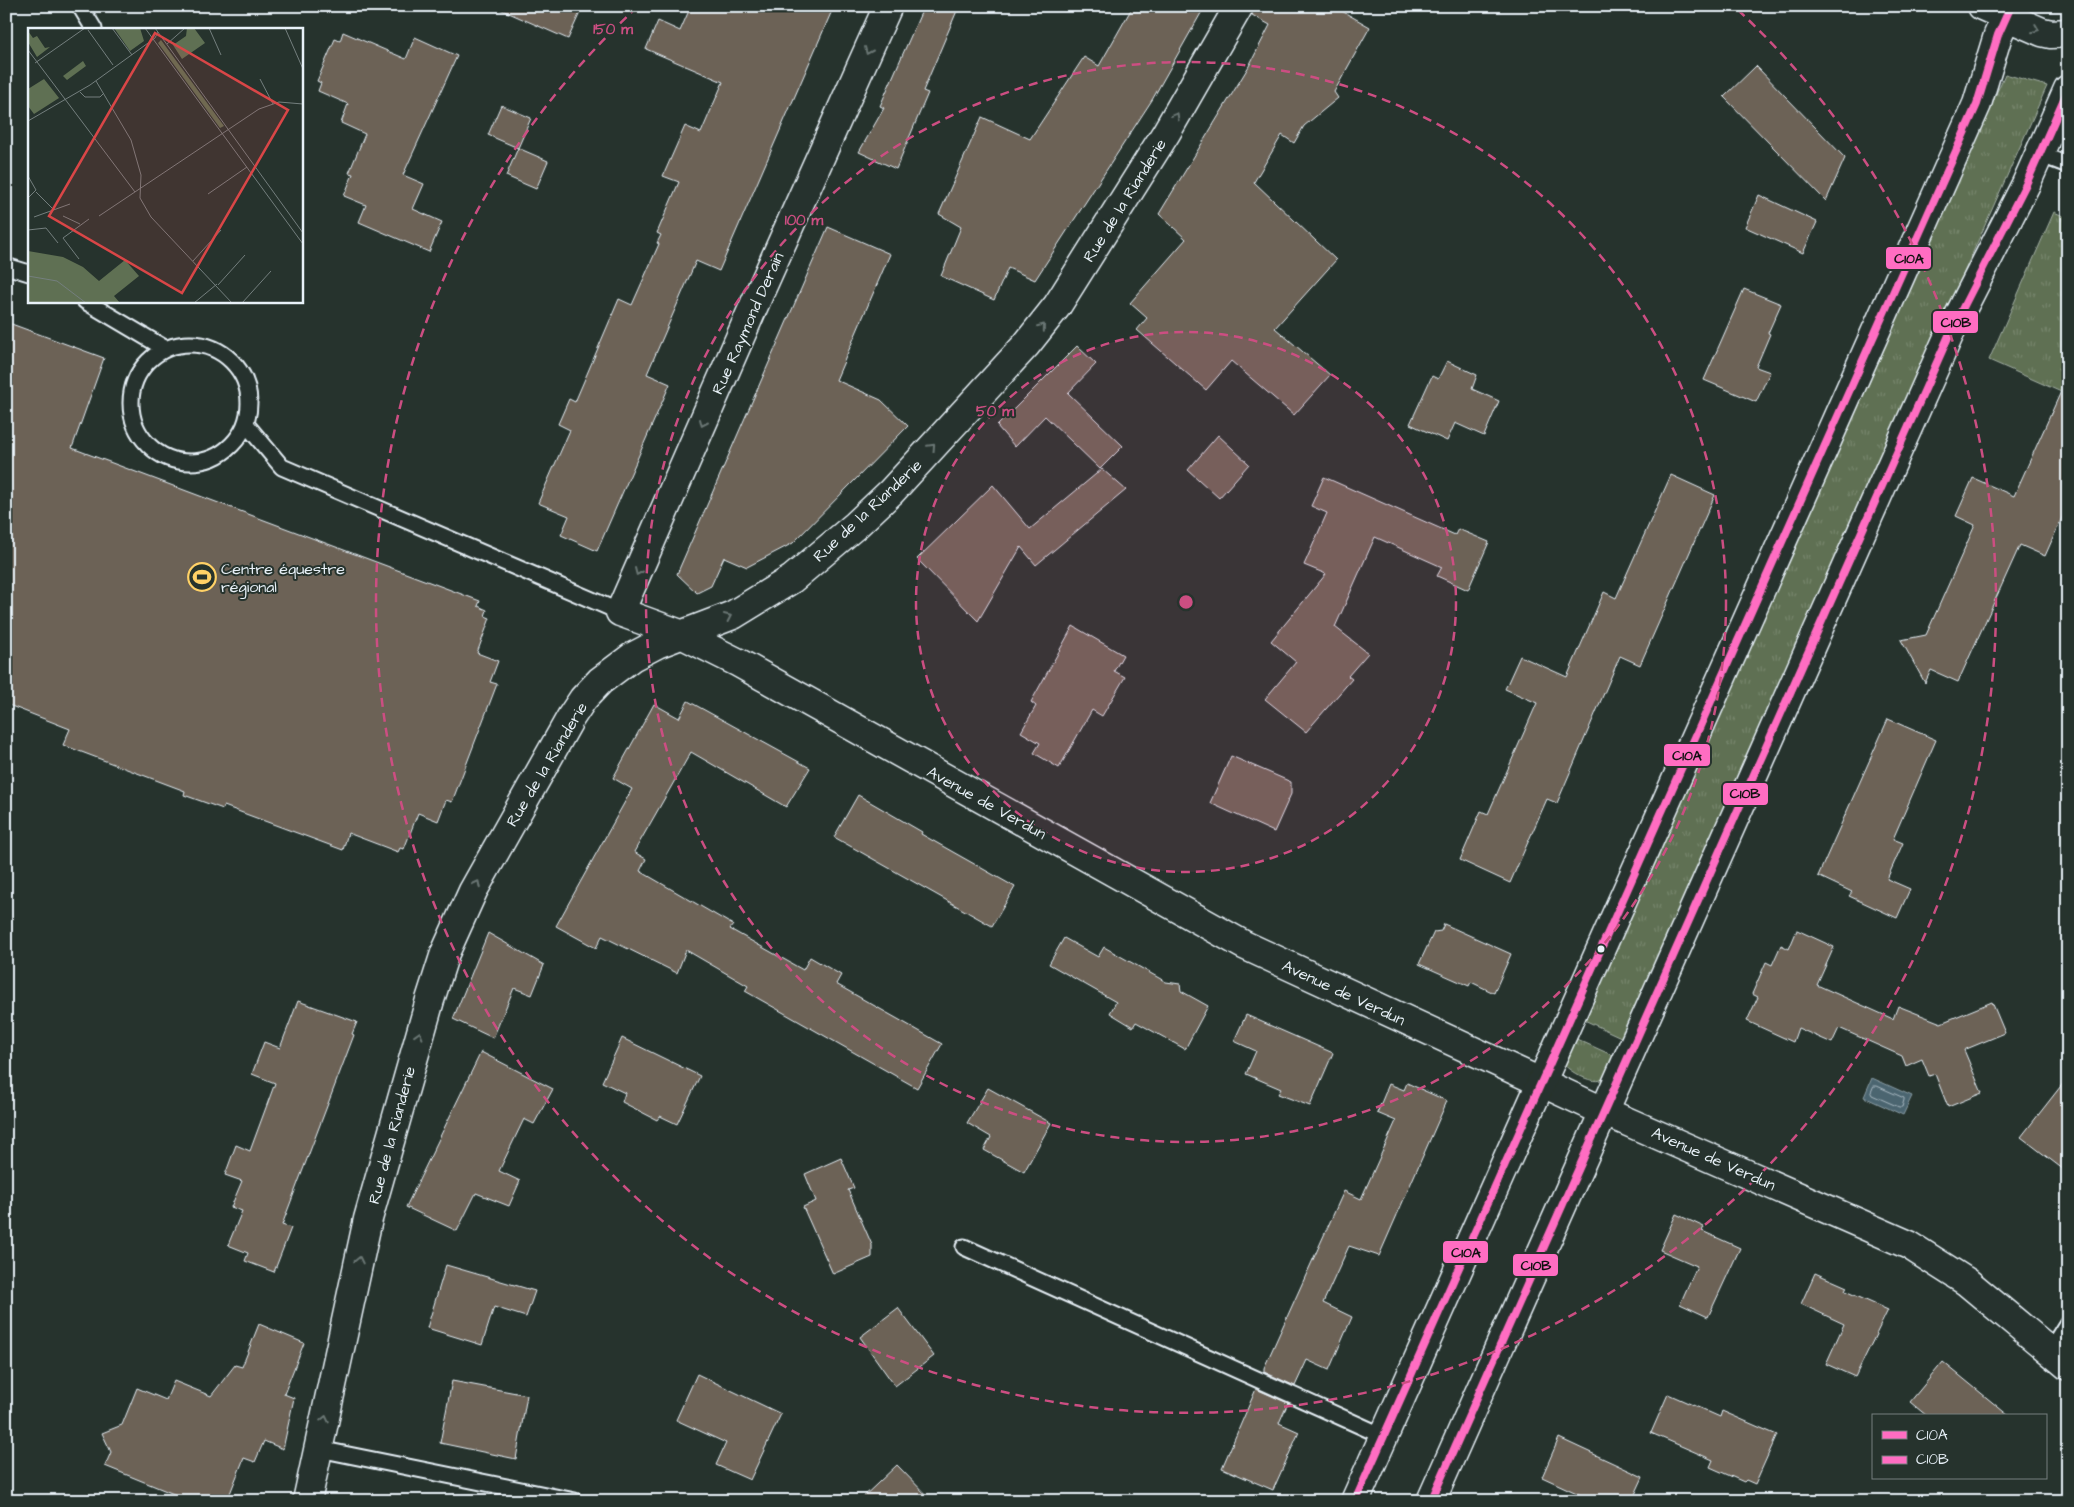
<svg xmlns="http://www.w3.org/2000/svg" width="2074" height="1507" font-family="'Architects Daughter',sans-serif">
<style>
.grass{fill:url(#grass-tufts);stroke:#a4b0a6}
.water{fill:#4b6570;stroke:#8a9da6}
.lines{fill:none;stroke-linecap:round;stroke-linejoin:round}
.shore{stroke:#a9b9c2;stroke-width:1}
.building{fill:#6c6257;stroke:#e8f1f8}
.lane-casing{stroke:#e8f1f8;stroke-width:19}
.street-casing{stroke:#e8f1f8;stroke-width:31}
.secondary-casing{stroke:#e8f1f8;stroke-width:31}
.lane{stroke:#26332d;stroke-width:15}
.street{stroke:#26332d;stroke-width:28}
.secondary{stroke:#26332d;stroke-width:28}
.bus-1-casing{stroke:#26332d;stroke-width:11}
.bus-2-casing{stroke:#26332d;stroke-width:11}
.bus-1{stroke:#ff6dc2;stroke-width:8}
.bus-2{stroke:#ff6dc2;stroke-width:8}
.oneway{stroke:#6a7674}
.ring{fill:none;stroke:#cc4e82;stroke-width:2.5;stroke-dasharray:9 6}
.bus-dot{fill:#e8f1f8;stroke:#26332d;stroke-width:2}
.labels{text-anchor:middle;stroke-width:4;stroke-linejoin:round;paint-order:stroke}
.street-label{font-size:16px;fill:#e8f1f8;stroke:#26332d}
.poi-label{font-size:16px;fill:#e8f1f8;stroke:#26332d;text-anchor:start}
.inset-road{fill:none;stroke:#747f7e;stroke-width:1}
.view{fill:#d94647;fill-opacity:0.15;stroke:#d94647;stroke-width:2.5}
.inset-edge{fill:none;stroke:#e8f1f8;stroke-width:2.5}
.centre{fill:#cc4e82;stroke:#26332d;stroke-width:2.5}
.ring-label{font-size:15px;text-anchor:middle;font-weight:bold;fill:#cc4e82;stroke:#26332d;stroke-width:4;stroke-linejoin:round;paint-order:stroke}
.line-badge{stroke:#26332d;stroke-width:2}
.pale-badge-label{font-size:14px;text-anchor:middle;font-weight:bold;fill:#111}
</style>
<defs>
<pattern id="grass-tufts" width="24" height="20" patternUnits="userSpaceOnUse" patternTransform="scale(1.25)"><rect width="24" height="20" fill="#5f7053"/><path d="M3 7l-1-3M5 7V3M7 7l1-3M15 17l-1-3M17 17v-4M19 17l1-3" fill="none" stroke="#76856c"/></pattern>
</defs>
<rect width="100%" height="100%" fill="#26332d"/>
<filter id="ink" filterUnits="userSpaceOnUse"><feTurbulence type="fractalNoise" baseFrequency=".02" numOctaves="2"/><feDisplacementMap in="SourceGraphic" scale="10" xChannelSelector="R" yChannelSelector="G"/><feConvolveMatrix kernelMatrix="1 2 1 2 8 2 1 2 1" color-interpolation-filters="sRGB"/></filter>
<g filter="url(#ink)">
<path class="grass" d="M 2005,74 L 2047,86 L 1623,1038 L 1580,1018 Z
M 2054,212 L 2068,218 L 2068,395 L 1989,360 Z
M 1572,1037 L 1614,1056 C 1612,1062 1609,1073 1604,1078 C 1595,1087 1568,1071 1563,1063 Z"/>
<path class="water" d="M 1872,1078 L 1912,1096 L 1903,1115 L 1864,1097 Z"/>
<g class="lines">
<path class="shore" d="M 1874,1086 L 1877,1086 L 1904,1098 L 1904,1100 L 1902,1107 L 1899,1107 L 1872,1095 L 1871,1093 Z"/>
</g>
<path class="building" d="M 493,6 L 583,6 L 568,39 Z
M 691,6 L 834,6 L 719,271 L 696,261 L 647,374 L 670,384 L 597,551 L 561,535 L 569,516 L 538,503 L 570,430 L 558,424 L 569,399 L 575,402 L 619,299 L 632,305 L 659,244 L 657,243 L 661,235 L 657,233 L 679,182 L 663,176 L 685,126 L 701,133 L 723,82 L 646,49 L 658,21 L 680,31 Z
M 924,6 L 959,6 L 923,91 L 928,93 L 896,169 L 859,152 L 884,108 L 880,106 Z
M 1133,6 L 1205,6 L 1152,100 L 1035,280 L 1008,268 L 994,300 L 941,276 L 961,227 L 939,214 L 982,117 L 1030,139 L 1084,57 L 1099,66 Z
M 1255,6 L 1333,6 L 1370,27 L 1334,92 L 1338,98 L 1304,126 L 1294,143 L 1282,135 L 1254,182 L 1336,260 L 1275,328 L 1330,375 L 1294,415 L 1231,361 L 1206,390 L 1137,330 L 1147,318 L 1130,303 L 1186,239 L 1159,214 L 1249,66 L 1270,25 L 1252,15 Z
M 343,32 L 406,59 L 415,37 L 457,56 L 403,175 L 424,184 L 413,209 L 442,222 L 429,252 L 359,222 L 366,205 L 344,196 L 353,174 L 349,173 L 365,134 L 341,123 L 348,104 L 318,91 L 321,83 L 317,81 L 335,39 L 340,41 Z
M 1756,66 L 1845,158 L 1826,201 L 1724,97 Z
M 501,105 L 531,118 L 518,148 L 488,135 Z
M 518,148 L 548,161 L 536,189 L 506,176 Z
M 1759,195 L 1817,222 L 1803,253 L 1745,227 Z
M 828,227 L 890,254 L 836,380 L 881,400 L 908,426 L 793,543 L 747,567 L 724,557 L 711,586 L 697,593 L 677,574 Z
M 1744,289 L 1781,304 L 1768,333 L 1770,334 L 1756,367 L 1770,372 L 1756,402 L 1704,380 Z
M 6,322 L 104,358 L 72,448 L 480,601 L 478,606 L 487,610 L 485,616 L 490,618 L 477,653 L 498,661 L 490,682 L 497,684 L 452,802 L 446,800 L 438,821 L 418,813 L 404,849 L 400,848 L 398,852 L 348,833 L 343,850 L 224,806 L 223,809 L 184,795 L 185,791 L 63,745 L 70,729 L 6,704 Z
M 1077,346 L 1096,364 L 1068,393 L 1123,446 L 1100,469 L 1045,416 L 1015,447 L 997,426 Z
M 1447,361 L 1477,375 L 1472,389 L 1499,401 L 1484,436 L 1455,423 L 1447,441 L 1410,424 L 1432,376 L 1438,379 Z
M 2068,376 L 2068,504 L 2045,556 L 2020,545 L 1958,682 L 1931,670 L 1925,683 L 1901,640 L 1926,635 L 1975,525 L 1956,516 L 1973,478 L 2014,496 Z
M 1218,435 L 1249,464 L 1219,498 L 1188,470 Z
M 1102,469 L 1126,490 L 1036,565 L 1021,547 L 978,621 L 917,559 L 993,485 L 1030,529 Z
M 1671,475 L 1715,495 L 1640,665 L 1620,656 L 1557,803 L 1547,799 L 1510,883 L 1460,860 L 1481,811 L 1488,814 L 1537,703 L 1505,689 L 1520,656 L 1567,677 L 1604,592 L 1616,598 Z
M 1324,477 L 1455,535 L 1458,529 L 1489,542 L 1468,590 L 1437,576 L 1442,567 L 1375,537 L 1335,627 L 1368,653 L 1348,676 L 1352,679 L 1306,732 L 1265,699 L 1296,662 L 1271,641 L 1326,574 L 1304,565 L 1327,513 L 1311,506 Z
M 1073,626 L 1123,655 L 1114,671 L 1125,677 L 1102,716 L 1092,710 L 1059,768 L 1034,753 L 1040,743 L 1021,732 L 1036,706 L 1031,702 Z
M 688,701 L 810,768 L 786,807 L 691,752 L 634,852 L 646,859 L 640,871 L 733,925 L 730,929 L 803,970 L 810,957 L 841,975 L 836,984 L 942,1044 L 917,1088 L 745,991 L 748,986 L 686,950 L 677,973 L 602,936 L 596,948 L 556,926 L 632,789 L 613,778 L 654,704 L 679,718 Z
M 1888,719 L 1936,740 L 1893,839 L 1903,843 L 1887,879 L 1910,889 L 1897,918 L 1849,896 L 1852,892 L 1818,876 Z
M 1231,756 L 1291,782 L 1291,794 L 1274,832 L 1210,803 Z
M 858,795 L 922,832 L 921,834 L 1015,887 L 992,926 L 834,837 Z
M 1444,924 L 1511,954 L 1494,993 L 1471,982 L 1469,986 L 1419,964 L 1434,932 L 1441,931 Z
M 1797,930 L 1834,947 L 1817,985 L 1893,1019 L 1898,1006 L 1941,1023 L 1992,1002 L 2005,1033 L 1964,1050 L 1982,1093 L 1948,1107 L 1935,1074 L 1929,1076 L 1922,1059 L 1906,1066 L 1902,1056 L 1839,1028 L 1832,1043 L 1798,1028 L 1793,1042 L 1747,1021 L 1758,997 L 1752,994 L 1766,962 L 1772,965 L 1781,945 L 1789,949 Z
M 488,933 L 544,965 L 532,995 L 514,988 L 493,1038 L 453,1019 Z
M 1064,938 L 1098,957 L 1104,947 L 1166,982 L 1180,984 L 1181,991 L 1208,1006 L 1185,1049 L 1136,1022 L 1133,1027 L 1110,1013 L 1116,1002 L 1049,964 Z
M 298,1001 L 357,1022 L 352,1034 L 354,1035 L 282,1225 L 291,1228 L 274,1272 L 245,1261 L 248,1253 L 228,1245 L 242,1211 L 231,1207 L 242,1181 L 225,1175 L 236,1145 L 250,1151 L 275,1083 L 252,1074 L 264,1042 L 280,1048 Z
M 1246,1015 L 1333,1053 L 1310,1106 L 1278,1094 L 1281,1089 L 1246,1074 L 1256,1051 L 1234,1041 Z
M 622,1038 L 700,1076 L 677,1124 L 660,1116 L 657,1120 L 622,1102 L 625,1093 L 602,1082 Z
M 481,1052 L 553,1089 L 534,1124 L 524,1119 L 499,1171 L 520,1181 L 509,1206 L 476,1193 L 457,1231 L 406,1207 Z
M 2068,1077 L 2068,1173 L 2021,1137 Z
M 1407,1083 L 1447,1101 L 1379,1256 L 1349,1246 L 1323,1303 L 1352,1317 L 1329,1370 L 1307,1360 L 1295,1386 L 1264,1372 L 1264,1368 L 1344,1191 L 1361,1199 L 1396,1121 L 1377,1113 L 1389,1084 L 1404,1090 Z
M 988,1088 L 1051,1123 L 1024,1172 L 984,1150 L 991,1137 L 967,1123 Z
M 841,1158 L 854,1188 L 848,1190 L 872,1245 L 872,1257 L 833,1274 L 803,1207 L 816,1201 L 805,1174 Z
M 1676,1214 L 1704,1227 L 1702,1231 L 1740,1248 L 1708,1317 L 1680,1304 L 1697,1266 L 1660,1250 Z
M 446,1265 L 535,1291 L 526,1317 L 494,1307 L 482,1345 L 427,1328 Z
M 1815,1273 L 1847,1287 L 1845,1291 L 1888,1310 L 1855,1377 L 1826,1364 L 1844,1324 L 1801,1304 Z
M 898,1308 L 934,1356 L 895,1386 L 860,1337 Z
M 259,1324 L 304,1343 L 284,1394 L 294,1398 L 283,1449 L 264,1441 L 255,1462 L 244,1458 L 227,1501 L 191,1501 L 105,1466 L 111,1452 L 102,1433 L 122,1425 L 137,1388 L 166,1400 L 174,1381 L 211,1396 L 235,1365 L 242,1367 Z
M 1943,1362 L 1959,1375 L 2009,1416 L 1927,1416 L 1910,1402 Z
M 697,1374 L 781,1414 L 750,1480 L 716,1465 L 726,1443 L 676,1420 Z
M 452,1381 L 527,1395 L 516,1459 L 440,1443 Z
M 1256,1389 L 1288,1403 L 1279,1423 L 1299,1432 L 1273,1490 L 1222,1468 Z
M 1668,1394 L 1720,1417 L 1722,1411 L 1777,1435 L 1755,1484 L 1746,1480 L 1744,1482 L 1710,1467 L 1713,1460 L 1651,1433 Z
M 1559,1438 L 1643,1477 L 1632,1501 L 1594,1501 L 1542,1477 Z
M 897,1465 L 932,1501 L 859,1501 Z"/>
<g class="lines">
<defs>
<path id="lane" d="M 80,6 L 94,29
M 2039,154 L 2068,165
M 6,266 L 29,273
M 85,301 L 166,349
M131 403a59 59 0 1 1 118 0a59 59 0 1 1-118 0Z
M 246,424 L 282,467 L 620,612
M 964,1247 L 1383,1436
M 2050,1351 L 2068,1322
M 319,1449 L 575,1501"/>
<path id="street" d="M 888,6 L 759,294 L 620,612 L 683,635 L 739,663 L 1244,945 L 1603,1111 L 1909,1245 L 1967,1282 L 2068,1366
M 307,1501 L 368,1219 L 430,1000 L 445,953 L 473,891 L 571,717 L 583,699 L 600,681 L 632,657 L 657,644 L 733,615 L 792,579 L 856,525 L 891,492 L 1026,345 L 1057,306 L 1166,133 L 1239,6"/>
<path id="secondary" d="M 1982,6 L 2042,32 L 2051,34 L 2068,33
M 1355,1501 L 1977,104 L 1998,35 L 2011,6
M 1431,1501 L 1950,333 L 2026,184 L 2068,89"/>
</defs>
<use href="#lane" class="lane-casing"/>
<use href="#street" class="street-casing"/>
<use href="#secondary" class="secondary-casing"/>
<use href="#lane" class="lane"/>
<use href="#street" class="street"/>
<use href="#secondary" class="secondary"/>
<defs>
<path id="bus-1" d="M 1355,1501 L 1977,104 L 1998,35 L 2011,6"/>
<path id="bus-2" d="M 1431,1501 L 1950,333 L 2026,184 L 2068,90"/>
</defs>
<use href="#bus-1" class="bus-1-casing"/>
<use href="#bus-2" class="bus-2-casing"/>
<use href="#bus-1" class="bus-1"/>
<use href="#bus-2" class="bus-2"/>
</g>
<defs><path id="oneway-chevron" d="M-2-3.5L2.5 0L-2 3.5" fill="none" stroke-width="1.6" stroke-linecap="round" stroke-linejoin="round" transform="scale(1.25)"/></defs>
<g class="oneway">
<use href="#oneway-chevron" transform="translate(2036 29) rotate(21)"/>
<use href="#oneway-chevron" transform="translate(868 51) rotate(114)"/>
<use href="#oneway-chevron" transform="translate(1176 116) rotate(-60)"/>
<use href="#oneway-chevron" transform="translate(1042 327) rotate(-51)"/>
<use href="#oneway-chevron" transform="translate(703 423) rotate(114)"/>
<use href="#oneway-chevron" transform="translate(932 447) rotate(-47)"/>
<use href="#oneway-chevron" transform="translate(638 572) rotate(114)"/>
<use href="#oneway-chevron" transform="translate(728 617) rotate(-25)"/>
<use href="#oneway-chevron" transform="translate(477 884) rotate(-63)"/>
<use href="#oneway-chevron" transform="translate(419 1035) rotate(-73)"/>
<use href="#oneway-chevron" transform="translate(359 1260) rotate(-78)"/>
<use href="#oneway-chevron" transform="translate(325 1419) rotate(-78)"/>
</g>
</g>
<circle cx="1186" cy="602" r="270" fill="#cc4e82" fill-opacity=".12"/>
<g class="ring">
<circle cx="1186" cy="602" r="270"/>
<circle cx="1186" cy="602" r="540"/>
<path d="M1738 10A810 810 0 1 1 634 10"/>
</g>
<defs>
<symbol id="stadium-ring" viewBox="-11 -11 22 22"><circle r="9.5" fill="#26332d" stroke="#ffd166" stroke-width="1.5"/><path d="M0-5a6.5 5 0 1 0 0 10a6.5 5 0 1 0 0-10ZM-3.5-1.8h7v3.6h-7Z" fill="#ffd166"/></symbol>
</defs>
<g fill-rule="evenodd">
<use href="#stadium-ring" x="186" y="561" width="32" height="32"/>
</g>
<circle class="bus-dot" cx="1601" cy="949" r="4.5"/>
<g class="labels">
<g class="street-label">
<text transform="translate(1124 200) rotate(-58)" y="6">Rue de la Rianderie</text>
<text transform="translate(747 323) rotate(-66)" y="6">Rue Raymond Derain</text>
<text transform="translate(867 510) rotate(-43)" y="6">Rue de la Rianderie</text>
<text transform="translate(546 764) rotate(-59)" y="6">Rue de la Rianderie</text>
<text transform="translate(987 802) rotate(29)" y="6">Avenue de Verdun</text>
<text transform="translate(1344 992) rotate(25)" y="6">Avenue de Verdun</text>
<text transform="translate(391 1135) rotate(-75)" y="6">Rue de la Rianderie</text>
<text transform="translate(1714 1158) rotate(24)" y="6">Avenue de Verdun</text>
</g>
<g class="poi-label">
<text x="221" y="574">Centre équestre<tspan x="221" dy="18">régional</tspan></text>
</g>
</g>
<g transform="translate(28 28)">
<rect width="275" height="275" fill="#26332d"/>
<path d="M 86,0 L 112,0 L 116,13 L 102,23 ZM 159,0 L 166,0 L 177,15 L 154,31 L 145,17 L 158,8 ZM 0,3 L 5,10 L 9,8 L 17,20 L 22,19 L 9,29 L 0,14 ZM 133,12 L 196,98 L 192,100 L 130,15 ZM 16,51 L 31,70 L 6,86 L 0,78 L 0,61 Z" fill="#5f7053"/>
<path d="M 55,33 L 58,38 L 39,52 L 35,48 Z" fill="#5f7053"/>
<path d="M 0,223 L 35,229 L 55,239 L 71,253 L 97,232 L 111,248 L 86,268 L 92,275 L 0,275 Z" fill="#5f7053"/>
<path class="inset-road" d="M 84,0 L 104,27M 117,0 L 275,216M 127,0 L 275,205M 181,0 L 193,27M 257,0 L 275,41M 60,2 L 85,37M 139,16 L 157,0M 0,22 L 107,164M 7,35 L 57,0M 232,51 L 245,76M 68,53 L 103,112 L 113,147 L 112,170 L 123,189 L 204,275M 52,64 L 57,69 L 72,69 L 76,65M 0,93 L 62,57 L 127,10 L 130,4M 0,148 L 8,162 L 0,170M 8,164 L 25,181M 180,166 L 219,139M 35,188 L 52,196M 71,188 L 231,81 L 251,74 L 275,76M 6,189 L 42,176M 0,202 L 18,200 L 30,215M 51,231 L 35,210 L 61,191M 165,233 L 193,202M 0,248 L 29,253 L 58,275M 190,257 L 217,227M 166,275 L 189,256M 214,275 L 243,243"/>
<path class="view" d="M 127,5 L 260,82 L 154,265 L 21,188 Z"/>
<rect width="275" height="275" class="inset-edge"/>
</g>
<circle cx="1186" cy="602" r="8" class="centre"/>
<g class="ring-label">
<text x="613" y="34">150 m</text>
<text x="804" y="225">100 m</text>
<text x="995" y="416">50 m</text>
</g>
<g class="line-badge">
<rect x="1885" y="246" width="47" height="24" rx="5" fill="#ff6dc2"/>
<rect x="1932" y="310" width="47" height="24" rx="5" fill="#ff6dc2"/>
<rect x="1663" y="743" width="48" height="24" rx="5" fill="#ff6dc2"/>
<rect x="1722" y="782" width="47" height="24" rx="5" fill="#ff6dc2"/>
<rect x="1442" y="1240" width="47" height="24" rx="5" fill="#ff6dc2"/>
<rect x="1512" y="1253" width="47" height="24" rx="5" fill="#ff6dc2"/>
</g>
<g class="pale-badge-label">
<text x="1909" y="263">C10A</text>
<text x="1956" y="327">C10B</text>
<text x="1687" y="760">C10A</text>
<text x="1745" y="798">C10B</text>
<text x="1466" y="1257">C10A</text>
<text x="1536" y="1270">C10B</text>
</g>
<rect width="2074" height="1507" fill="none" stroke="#26332d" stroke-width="25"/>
<rect x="12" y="12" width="2049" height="1482" fill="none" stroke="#e8f1f8" stroke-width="2" filter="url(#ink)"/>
<rect x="1872" y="1414" width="175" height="65" fill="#26332d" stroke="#747f7e"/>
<rect x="1882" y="1431" width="25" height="8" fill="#ff6dc2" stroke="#747f7e"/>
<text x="1916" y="1440" font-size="15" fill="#e8f1f8">C10A</text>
<rect x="1882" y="1456" width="25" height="8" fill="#ff6dc2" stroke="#747f7e"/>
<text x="1916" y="1464" font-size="15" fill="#e8f1f8">C10B</text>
</svg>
